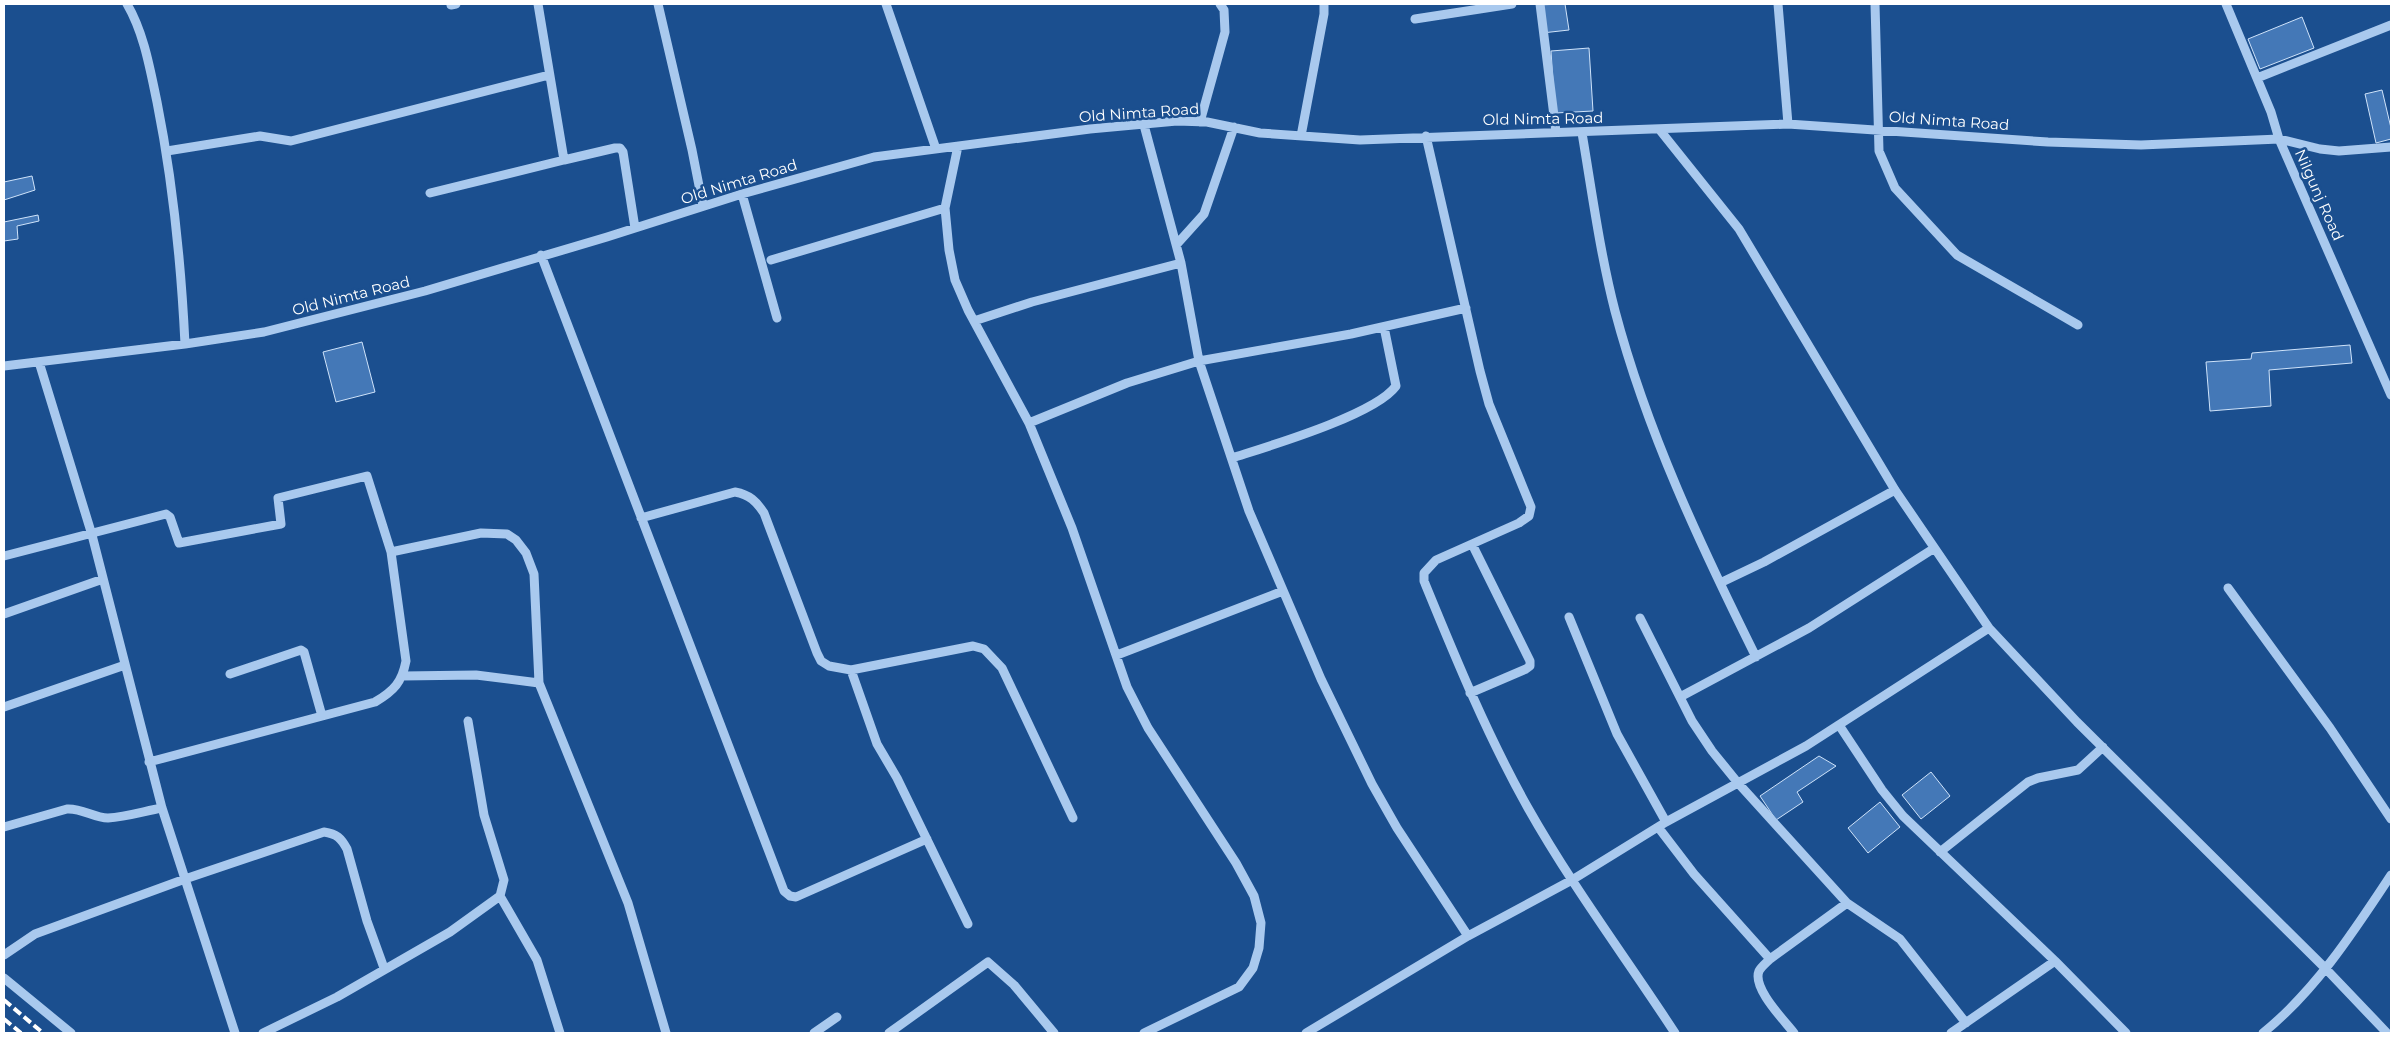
<svg xmlns="http://www.w3.org/2000/svg" width="2395" height="1037" font-family="Montserrat,sans-serif">
<style>
.building{fill:#4478b7;stroke:#cfe3fa}
.lines{fill:none;stroke-linecap:round;stroke-linejoin:round}
.minor{stroke:#a9c9ee;stroke-width:9}
.rail{stroke:#fff;stroke-width:4;stroke-dasharray:9 4;stroke-linecap:butt}
.labels{text-anchor:middle;stroke-width:5;stroke-linejoin:round;paint-order:stroke}
.street-label{font-size:15px;fill:#fff;stroke:#1b4f8f}
</style>
<rect width="100%" height="100%" fill="#1b4f8f"/>
<path class="building" d="M 1565,4 L 1569,30 L 1542,33 L 1537,5 Z
M 2302,17 L 2314,48 L 2260,69 L 2248,39 Z
M 1589,48 L 1593,111 L 1555,113 L 1551,51 Z
M 2382,90 L 2391,128 L 2391,139 L 2376,143 L 2365,94 Z
M 32,176 L 35,190 L 4,200 L 4,182 Z
M 38,215 L 39,221 L 17,226 L 18,239 L 4,241 L 4,222 Z
M 362,342 L 375,392 L 336,402 L 323,352 Z
M 2350,345 L 2352,363 L 2269,370 L 2271,406 L 2210,411 L 2206,362 L 2251,359 L 2252,353 Z
M 1819,756 L 1836,766 L 1797,792 L 1803,802 L 1776,820 L 1760,796 Z
M 1931,772 L 1950,796 L 1921,819 L 1902,795 Z
M 1880,802 L 1900,827 L 1868,853 L 1848,828 Z"/>
<g class="lines">
<path class="minor" d="M 127,4 C 144,33 150,69 157,102 C 173,182 181,262 185,344
M 538,4 L 564,160 L 615,148 L 620,148 L 623,152 L 635,228
M 658,4 L 692,150 L 703,206
M 886,4 L 936,149
M 1540,4 L 1556,132
M 1778,4 L 1788,124
M 1875,4 L 1879,151 L 1895,188 L 1957,255 L 2078,325
M 2226,4 L 2271,112 L 2279,139 L 2391,395
M 451,5 L 456,4
M 1415,19 L 1512,4
M 2257,78 L 2391,25
M 1200,122 L 1225,32 L 1224,10 L 1220,4
M 1144,125 L 1181,263 L 1199,361 L 1249,511 L 1321,679 L 1372,784 L 1397,828 L 1468,936
M 1659,129 L 1739,229 L 1895,490 L 1989,628 L 2077,722 L 2326,969 L 2387,1033
M 1582,133 C 1592,192 1600,253 1615,311 C 1647,432 1701,546 1756,657
M 1301,136 L 1324,14 L 1324,4
M 1426,136 L 1480,371 L 1489,404 L 1531,507 L 1529,516 L 1519,523 L 1436,560 L 1424,573 L 1424,581 C 1456,659 1487,735 1528,808 C 1572,886 1626,958 1675,1033
M 958,146 L 945,208 L 949,250 L 955,280 L 968,310 L 1029,423 L 1072,528 L 1127,687 L 1148,728 L 1236,863 L 1254,896 L 1261,923 L 1259,948 L 1253,968 L 1239,987 L 1144,1033
M 167,151 L 260,136 L 291,141 L 549,75
M 430,193 L 564,160
M 742,194 L 777,318
M 1177,244 L 1204,214 L 1234,127
M 541,255 L 784,891 L 790,896 L 796,897 L 927,839
M 771,260 L 945,208
M 974,321 L 1032,302 L 1181,263
M 39,362 L 92,535 L 162,808 L 235,1033
M 4,366 L 185,344 L 264,332 L 425,291 L 607,237 L 742,194 L 874,157 L 1090,129 L 1177,121 L 1207,122 L 1260,133 L 1360,140 L 1788,124 L 2048,142 L 2141,145 L 2279,139 L 2320,149 L 2339,151 L 2391,147
M 1029,423 L 1127,383 L 1199,361 L 1351,334 L 1466,308
M 1232,458 C 1269,446 1375,415 1396,386 L 1384,327
M 641,518 L 735,492 C 750,495 756,501 764,513 L 817,653 L 821,661 L 829,666 L 851,670 L 973,646 L 984,649 L 1002,668 L 1073,818
M 391,552 L 481,533 L 507,534 L 516,540 L 526,553 L 534,574 L 539,683 L 628,903 L 666,1033
M 4,556 L 166,514 L 170,517 L 179,543 L 281,524 L 278,498 L 367,476 L 391,552 L 406,661 C 402,682 394,691 375,702 L 149,762
M 1720,583 L 1764,562 L 1895,490
M 2228,588 L 2330,728 L 2391,819
M 4,614 L 103,579
M 1569,617 L 1617,734 L 1666,822
M 1640,618 L 1692,721 L 1712,751 L 1738,783 L 1847,903 L 1770,959 L 1694,874 L 1658,827
M 1117,655 L 1283,591
M 851,670 L 877,744 L 897,778 L 968,924
M 230,674 L 301,650 L 304,652 L 322,716
M 403,676 L 476,675 L 539,683
M 1470,693 L 1526,669 L 1530,666 L 1530,661 L 1472,544
M 1680,697 L 1809,628 L 1933,549
M 4,707 L 125,665
M 468,721 L 484,815 L 504,880 L 500,896
M 1839,725 L 1882,790 L 1903,816 L 2055,961 L 2126,1033
M 4,827 L 67,809 C 82,808 94,818 108,818 C 126,817 145,811 162,808
M 1940,852 L 2028,782 L 2038,778 L 2078,770 L 2103,747
M 1847,903 L 1900,939 L 1966,1023
M 4,955 L 35,934 L 185,879 L 324,832 C 337,834 341,838 347,849 L 367,921 L 384,968
M 1770,959 C 1766,963 1761,967 1759,971 C 1752,988 1784,1020 1794,1033
M 4,978 L 71,1033
M 263,1033 L 337,997 L 450,932 L 500,896 L 537,960 L 560,1033
M 814,1033 L 837,1017
M 889,1033 L 988,962 L 1014,985 L 1054,1033
M 1306,1033 L 1468,936 L 1572,880 L 1666,822 L 1806,746 L 1989,628
M 1951,1033 L 2055,961
M 2263,1033 C 2316,990 2354,931 2391,875"/>
<path class="rail" d="M 4,1000 L 43,1033
M 4,1019 L 21,1033"/>
</g>
<g class="labels">
<g class="street-label">
<text transform="translate(1139 113) rotate(-4)" y="5">Old Nimta Road</text>
<text transform="translate(1543 119) rotate(-1)" y="5">Old Nimta Road</text>
<text transform="translate(1949 121) rotate(4)" y="5">Old Nimta Road</text>
<text transform="translate(739 182) rotate(-17)" y="5">Old Nimta Road</text>
<text transform="translate(2319 195) rotate(66)" y="5">Nilgunj Road</text>
<text transform="translate(351 296) rotate(-14)" y="5">Old Nimta Road</text>
</g>
</g>
<rect width="2395" height="1037" fill="none" stroke="#ffffff" stroke-width="10"/>
</svg>
